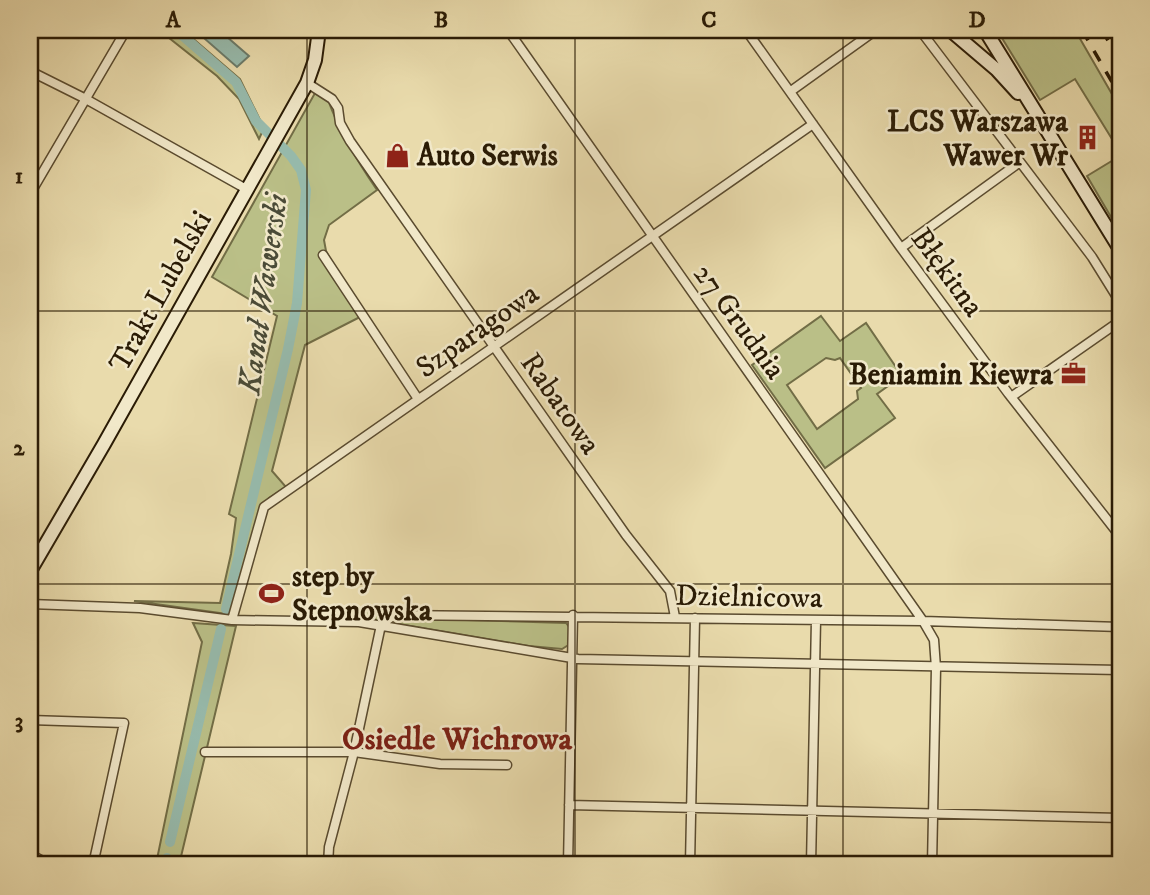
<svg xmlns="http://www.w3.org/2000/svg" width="1150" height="895" font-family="'IM FELL DW Pica',serif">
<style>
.green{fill:#babf87;stroke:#726d46;stroke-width:2;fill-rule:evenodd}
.water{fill:#97bbad;stroke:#6b7b6a;stroke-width:2}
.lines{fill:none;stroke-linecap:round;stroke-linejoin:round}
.canal{stroke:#97bbad;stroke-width:10}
.street-casing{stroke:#5a4b2f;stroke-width:11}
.secondary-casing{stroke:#2a1b05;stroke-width:16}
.street{stroke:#f1e8c9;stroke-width:8}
.secondary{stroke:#f1e8c9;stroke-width:12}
.rail{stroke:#2a1b05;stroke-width:3.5;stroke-dasharray:12 12;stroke-linecap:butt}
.grid{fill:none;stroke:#2a1b05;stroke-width:2;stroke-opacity:0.55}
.labels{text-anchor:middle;stroke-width:5;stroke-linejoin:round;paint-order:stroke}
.poi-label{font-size:30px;font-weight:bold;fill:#2a1b05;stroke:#f1e8c9;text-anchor:end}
.street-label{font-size:30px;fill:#2a1b05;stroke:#f1e8c9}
.water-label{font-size:32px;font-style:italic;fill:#4b4b37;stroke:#f1e8c9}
.neighbourhood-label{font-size:32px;font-weight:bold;fill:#7a1f14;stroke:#f1e8c9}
.neatline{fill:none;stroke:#2a1b05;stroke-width:2.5}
.grid-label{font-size:23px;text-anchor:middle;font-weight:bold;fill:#2a1b05}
</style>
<rect width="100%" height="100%" fill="#e9dbac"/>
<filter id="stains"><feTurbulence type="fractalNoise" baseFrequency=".00286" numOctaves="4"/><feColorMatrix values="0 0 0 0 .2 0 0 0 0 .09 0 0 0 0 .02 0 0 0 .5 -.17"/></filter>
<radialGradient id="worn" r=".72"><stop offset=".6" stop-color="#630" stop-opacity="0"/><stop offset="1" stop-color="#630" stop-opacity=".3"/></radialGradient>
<path class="green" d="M 159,30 L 183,30 L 240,79 L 264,128 L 259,139 L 239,99 L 217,76 Z
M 997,30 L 1075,30 L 1120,108 L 1120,152 L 1075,79 L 1040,100 Z
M 315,93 L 328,100 C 340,133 357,161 377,190 L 329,225 L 324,240 L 326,251 L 360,317 L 305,345 L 272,471 L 286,487 L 269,498 L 262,508 L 232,607 L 227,614 L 134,601 L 220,603 L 231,554 L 236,518 L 229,514 L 277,316 L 212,277 Z
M 1120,156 L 1120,211 L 1111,217 L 1087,176 Z
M 821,316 L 840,341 L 866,323 L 902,376 L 877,394 L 895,418 L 825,468 L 752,365 ZM 826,358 L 835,360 L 840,358 L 861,388 L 857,391 L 858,399 L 817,429 L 787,385 Z
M 339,610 L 396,611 L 378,620 L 339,617 Z
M 397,618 L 566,623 L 570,628 L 570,644 L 562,649 L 529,646 L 393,623 Z
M 193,623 L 236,626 L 179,865 L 142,865 L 143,863 L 156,864 L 202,642 Z"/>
<path class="water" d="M 213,30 L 219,30 L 249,56 L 237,67 L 205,39 Z"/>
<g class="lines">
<path class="canal" d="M 176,30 L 236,82 L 256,121 L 291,156 L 301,170 L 306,190 L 297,303 L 288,349 L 226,609
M 170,842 L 221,629
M 166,865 L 167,858"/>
<defs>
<path id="street" d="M 508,30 L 923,621 L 934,640 L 936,668 L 932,865
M 746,30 L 901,248 L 1008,393 L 1120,536
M 920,30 L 1092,257 L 1120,302
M 30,71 L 84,98 L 248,190
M 307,83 L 332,99 L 338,108 L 340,123 L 350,141 L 626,535 L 670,591 L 675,617
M 791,91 L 876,30
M 30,194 L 126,30
M 901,248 L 1020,162
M 323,255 L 418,399
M 1011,397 L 1120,321
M 30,604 L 140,608 L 232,620 L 359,622 L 578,659 L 1120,670
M 232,620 L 264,507 L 813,124
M 30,720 L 124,723 L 93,865
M 205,752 L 354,752 L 440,764 L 507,765
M 569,805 L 1120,818
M 30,854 L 50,865
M 328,865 L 329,847 L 354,752 L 381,625 L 394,615 L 923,621 L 1120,627
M 568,865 L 573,615
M 690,865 L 695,618
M 811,865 L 816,620"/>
<path id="secondary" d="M 950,30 L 997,70 L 1018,93
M 985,30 L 1120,249
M 30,571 L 104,444 L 307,83 L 315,60 L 319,30"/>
</defs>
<use href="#street" class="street-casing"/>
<use href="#secondary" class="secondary-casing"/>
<use href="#street" class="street"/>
<use href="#secondary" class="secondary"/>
<path class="rail" d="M 1082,30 L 1120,96
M 1102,30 L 1120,62"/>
</g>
<path class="grid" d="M 307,30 L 307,865M 575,30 L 575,865M 843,30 L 843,865M 30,311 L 1120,311M 30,584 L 1120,584"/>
<defs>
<symbol id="building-bare" viewBox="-9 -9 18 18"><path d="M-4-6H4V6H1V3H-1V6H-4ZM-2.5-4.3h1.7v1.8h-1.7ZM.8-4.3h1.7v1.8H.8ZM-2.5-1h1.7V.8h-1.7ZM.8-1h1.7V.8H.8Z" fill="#8f2418" stroke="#f1e8c9" stroke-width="2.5" paint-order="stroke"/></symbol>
<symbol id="shop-bare" viewBox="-9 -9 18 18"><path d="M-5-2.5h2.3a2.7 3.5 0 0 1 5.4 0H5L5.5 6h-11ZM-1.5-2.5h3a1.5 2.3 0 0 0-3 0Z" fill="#8f2418" stroke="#f1e8c9" stroke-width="2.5" paint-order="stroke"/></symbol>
<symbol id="office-bare" viewBox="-9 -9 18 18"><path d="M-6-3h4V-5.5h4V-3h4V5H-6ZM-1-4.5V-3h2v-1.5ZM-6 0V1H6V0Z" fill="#8f2418" stroke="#f1e8c9" stroke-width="2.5" paint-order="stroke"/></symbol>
<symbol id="stadium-bare" viewBox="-9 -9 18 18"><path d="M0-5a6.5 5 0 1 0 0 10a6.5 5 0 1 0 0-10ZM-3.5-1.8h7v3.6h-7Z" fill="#8f2418" stroke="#f1e8c9" stroke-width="2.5" paint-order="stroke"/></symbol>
</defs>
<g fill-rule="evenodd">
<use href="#building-bare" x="1070" y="120" width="35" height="35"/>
<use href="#shop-bare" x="380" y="138" width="35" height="35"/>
<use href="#office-bare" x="1056" y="356" width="35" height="35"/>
<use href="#stadium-bare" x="254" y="576" width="35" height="35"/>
</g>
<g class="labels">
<g class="poi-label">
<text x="1068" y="131">LCS Warszawa<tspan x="1068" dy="34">Wawer Wr</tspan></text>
<text x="417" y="165" text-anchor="start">Auto Serwis</text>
<text x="1053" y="384">Beniamin Kiewra</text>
<text x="292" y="586" text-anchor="start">step by<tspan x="292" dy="34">Stepnowska</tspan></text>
</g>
<g class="street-label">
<text transform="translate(948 272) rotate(54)" y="10">Błękitna</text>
<text transform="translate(160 291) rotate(-61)" y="10">Trakt Lubelski</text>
<text transform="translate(740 321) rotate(54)" y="10">27 Grudnia</text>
<text transform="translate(477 330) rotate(-35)" y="10">Szparagowa</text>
<text transform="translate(561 403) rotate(55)" y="10">Rabatowa</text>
<text transform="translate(749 596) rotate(1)" y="10">Dzielnicowa</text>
</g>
<g class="water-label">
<text transform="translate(262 294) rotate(-82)" y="11">Kanał Wawerski</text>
</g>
<g class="neighbourhood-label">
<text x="457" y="749">Osiedle Wichrowa</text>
</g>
</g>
<rect width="1150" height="895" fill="none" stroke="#e9dbac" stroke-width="77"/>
<rect x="38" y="38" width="1074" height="818" class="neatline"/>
<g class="grid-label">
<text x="173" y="27">A</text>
<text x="441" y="27">B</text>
<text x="709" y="27">C</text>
<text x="977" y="27">D</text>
<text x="19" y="183">1</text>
<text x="19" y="455">2</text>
<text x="19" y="728">3</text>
</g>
<rect width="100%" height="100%" filter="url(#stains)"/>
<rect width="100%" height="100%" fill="url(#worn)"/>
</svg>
